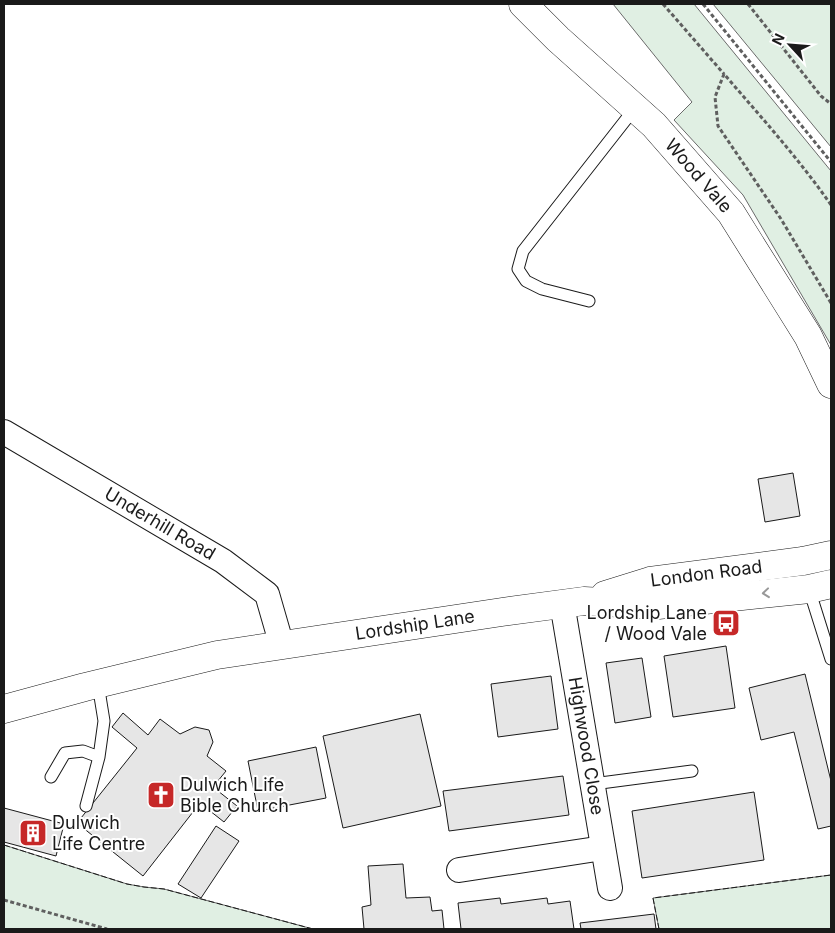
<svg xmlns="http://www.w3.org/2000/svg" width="835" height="933" font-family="Inter,sans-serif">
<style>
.green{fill:#e0efe3;stroke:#6a6a6a}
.building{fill:#e6e6e6;stroke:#1a1a1a}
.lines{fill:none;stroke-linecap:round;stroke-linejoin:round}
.service-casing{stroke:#1a1a1a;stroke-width:13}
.minor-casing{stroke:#1a1a1a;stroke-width:26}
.tertiary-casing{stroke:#1a1a1a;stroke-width:29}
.trunk-casing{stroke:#1a1a1a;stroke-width:29}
.path{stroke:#5f5f5f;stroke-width:3;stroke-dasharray:4 2.5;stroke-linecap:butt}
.service{stroke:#fff;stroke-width:11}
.minor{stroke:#fff;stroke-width:24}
.tertiary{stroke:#fff;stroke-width:28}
.trunk{stroke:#fff;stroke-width:28}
.fence{stroke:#1a1a1a;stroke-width:1;stroke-dasharray:6 2.5;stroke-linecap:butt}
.oneway{stroke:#989898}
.labels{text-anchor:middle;stroke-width:4;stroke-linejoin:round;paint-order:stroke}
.street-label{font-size:18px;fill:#1a1a1a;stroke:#fff}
.poi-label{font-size:18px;fill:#1a1a1a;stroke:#fff;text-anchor:start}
</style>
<rect width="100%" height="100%" fill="#fff"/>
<path class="green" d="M 613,4 L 694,4 L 831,171 L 831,345 L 743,195 L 674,120 L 692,102 Z
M 713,4 L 831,4 L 831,147 Z
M 4,845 L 127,884 L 144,887 L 164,889 L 313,929 L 4,929 Z
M 831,875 L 831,929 L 659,929 L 653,898 Z"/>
<path class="building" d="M 793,473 L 800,516 L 765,522 L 758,479 Z
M 726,646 L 735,708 L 673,717 L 664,656 Z
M 642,658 L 651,717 L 615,723 L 606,663 Z
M 805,674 L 831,781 L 831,826 L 818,829 L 794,732 L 761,740 L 749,688 Z
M 551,676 L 558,729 L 498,737 L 491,684 Z
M 123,713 L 148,735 L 160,719 L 180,734 L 195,727 L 209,730 L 213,742 L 207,756 L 226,771 L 213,787 L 237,806 L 224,822 L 200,803 L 143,876 L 77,823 L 137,748 L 112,727 Z
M 420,714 L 441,806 L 343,828 L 323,736 Z
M 316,747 L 326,798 L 258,811 L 248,761 Z
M 563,776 L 569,815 L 449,831 L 443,791 Z
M 754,792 L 764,860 L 642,878 L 632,811 Z
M 4,808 L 64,824 L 56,856 L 4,842 Z
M 216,826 L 239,841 L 201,898 L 178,884 Z
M 403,864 L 406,898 L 430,897 L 432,911 L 442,910 L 444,929 L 364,929 L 362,907 L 371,905 L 368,866 Z
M 500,898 L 501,904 L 547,898 L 548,904 L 570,901 L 574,929 L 461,929 L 458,903 Z
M 654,914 L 656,929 L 581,929 L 580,923 Z"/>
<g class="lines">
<defs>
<path id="service" d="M 589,301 L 542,289 L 526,281 L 518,269 L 523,251 L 635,108
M 809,589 L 831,659
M 51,777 L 65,753 L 83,751 L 99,757
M 593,784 L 692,771
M 86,806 L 99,757 L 104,721 L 98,684"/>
<g id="minor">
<path id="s1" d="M 4,432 L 223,561 L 267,594 L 282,646"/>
<path id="s2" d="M 562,603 L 610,888"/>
<path d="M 459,870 L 603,848"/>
</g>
<g id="tertiary">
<path id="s3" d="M 523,4 L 558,39 L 654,125 L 731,213 L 808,336 L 831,384"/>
</g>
<g id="trunk">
<path id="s4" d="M 605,595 L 650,581 L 803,561 L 831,555"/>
<path id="s5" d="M 4,709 L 85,687 L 217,655 L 502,612 L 584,601 L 658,605 L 809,589 L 831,584"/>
</g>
</defs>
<use href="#service" class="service-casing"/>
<use href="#minor" class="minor-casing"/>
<use href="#tertiary" class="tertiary-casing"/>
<use href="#trunk" class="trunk-casing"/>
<path class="path" d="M 663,4 L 724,74
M 703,4 L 831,162
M 748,4 L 821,96 L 831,104
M 831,205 C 799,159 761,117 724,74 L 715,97 L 718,126 L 781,219 L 831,303
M 4,900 L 107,929"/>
<use href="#service" class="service"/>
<use href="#minor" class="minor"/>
<use href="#tertiary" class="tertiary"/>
<use href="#trunk" class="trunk"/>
<path class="fence" d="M 4,845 L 127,884 L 144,887 L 164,889 L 313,929
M 659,929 L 653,898 L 831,875"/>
</g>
<defs><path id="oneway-chevron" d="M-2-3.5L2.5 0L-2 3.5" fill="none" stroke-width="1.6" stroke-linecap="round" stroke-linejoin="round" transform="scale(1.25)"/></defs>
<use class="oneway" href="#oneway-chevron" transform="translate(766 593) rotate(174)"/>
<defs>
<symbol id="bus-square" viewBox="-11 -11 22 22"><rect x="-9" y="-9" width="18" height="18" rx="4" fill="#c62828" stroke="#fff"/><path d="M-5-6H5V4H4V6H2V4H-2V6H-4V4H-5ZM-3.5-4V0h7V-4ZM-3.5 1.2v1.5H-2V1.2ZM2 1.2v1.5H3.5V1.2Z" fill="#fff"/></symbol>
<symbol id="church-square" viewBox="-11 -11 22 22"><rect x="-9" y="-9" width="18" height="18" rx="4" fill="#c62828" stroke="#fff"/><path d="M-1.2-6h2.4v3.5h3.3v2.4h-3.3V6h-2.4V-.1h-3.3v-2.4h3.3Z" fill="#fff"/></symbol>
<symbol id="building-square" viewBox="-11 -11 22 22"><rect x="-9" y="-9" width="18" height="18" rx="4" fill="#c62828" stroke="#fff"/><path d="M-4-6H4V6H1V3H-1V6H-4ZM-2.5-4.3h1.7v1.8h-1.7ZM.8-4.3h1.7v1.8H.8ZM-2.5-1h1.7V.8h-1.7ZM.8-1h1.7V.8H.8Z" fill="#fff"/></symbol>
</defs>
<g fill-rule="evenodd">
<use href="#bus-square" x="710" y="607" width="32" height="32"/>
<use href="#church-square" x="145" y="779" width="32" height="32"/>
<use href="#building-square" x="17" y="817" width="32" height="32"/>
</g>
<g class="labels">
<g class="street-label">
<text dy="6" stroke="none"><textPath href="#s3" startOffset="246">Wood Vale</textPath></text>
<text dy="6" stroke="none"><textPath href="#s1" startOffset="181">Underhill Road</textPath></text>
<text dy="6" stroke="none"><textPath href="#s4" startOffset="104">London Road</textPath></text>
<text dy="6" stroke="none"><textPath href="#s5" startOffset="420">Lordship Lane</textPath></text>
<text dy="6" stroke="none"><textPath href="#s2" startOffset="145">Highwood Close</textPath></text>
</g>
<g class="poi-label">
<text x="707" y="619" text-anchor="end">Lordship Lane<tspan x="707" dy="21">/ Wood Vale</tspan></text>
<text x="180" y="791">Dulwich Life<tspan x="180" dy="21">Bible Church</tspan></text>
<text x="52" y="829">Dulwich<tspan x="52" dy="21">Life Centre</tspan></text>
</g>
</g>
<rect width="835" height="933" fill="none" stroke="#1a1a1a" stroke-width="10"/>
<g transform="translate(790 45) rotate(296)" stroke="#ffffff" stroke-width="4" paint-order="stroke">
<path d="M0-4L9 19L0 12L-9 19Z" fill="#1a1a1a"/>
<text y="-8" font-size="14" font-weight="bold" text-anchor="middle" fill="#1a1a1a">N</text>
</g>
</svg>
